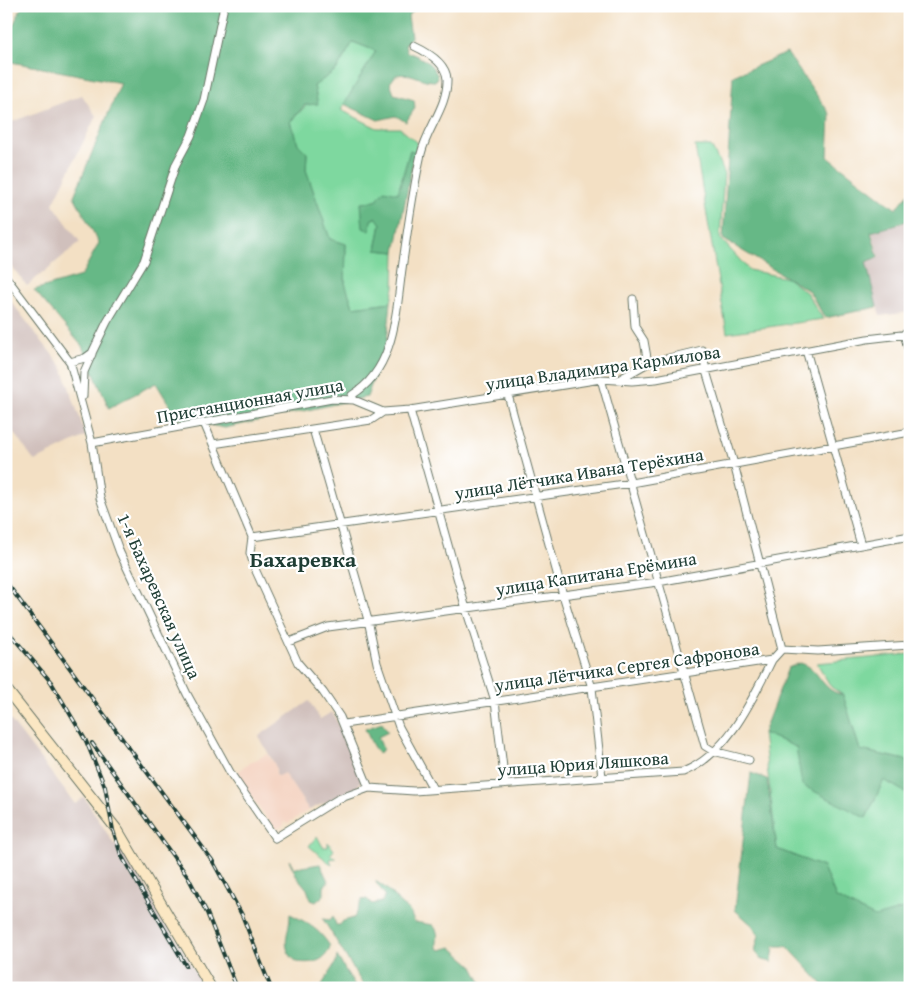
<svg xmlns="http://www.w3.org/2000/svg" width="916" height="994" font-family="'Gentium Book Plus',serif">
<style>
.built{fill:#f4d3c1}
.industrial{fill:#d0c0bc}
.green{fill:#7ed89f;stroke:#4e8a6a}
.forest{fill:#66b886;stroke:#427a5d}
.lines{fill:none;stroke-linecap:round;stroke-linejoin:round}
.minor-casing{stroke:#697666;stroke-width:9}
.secondary-casing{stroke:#697666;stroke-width:12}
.minor{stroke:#fff;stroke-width:7}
.secondary{stroke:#fbe7c3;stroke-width:10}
.rail-casing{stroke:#1f3d34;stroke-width:4}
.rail{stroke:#fff;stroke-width:2;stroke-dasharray:5.5;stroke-linecap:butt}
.labels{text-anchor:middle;stroke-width:4.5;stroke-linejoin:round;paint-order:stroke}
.street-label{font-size:18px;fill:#1f3d34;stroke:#fff}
.district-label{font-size:22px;font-weight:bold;fill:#1f3d34;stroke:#fff}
</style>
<rect width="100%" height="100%" fill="#fff"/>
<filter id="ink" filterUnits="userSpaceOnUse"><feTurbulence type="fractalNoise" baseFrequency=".02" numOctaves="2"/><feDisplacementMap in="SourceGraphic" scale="10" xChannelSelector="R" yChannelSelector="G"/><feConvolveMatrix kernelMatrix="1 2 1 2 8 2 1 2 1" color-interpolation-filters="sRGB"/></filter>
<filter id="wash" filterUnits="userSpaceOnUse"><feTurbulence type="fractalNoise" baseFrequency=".0096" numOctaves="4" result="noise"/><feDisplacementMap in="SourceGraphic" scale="20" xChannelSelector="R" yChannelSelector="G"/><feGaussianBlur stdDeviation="1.12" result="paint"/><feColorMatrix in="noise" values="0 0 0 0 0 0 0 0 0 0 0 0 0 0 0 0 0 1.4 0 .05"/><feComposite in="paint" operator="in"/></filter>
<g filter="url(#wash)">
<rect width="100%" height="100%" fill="#f3e0c4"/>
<path class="built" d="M 267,754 L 277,767 L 275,771 L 278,776 L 284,772 L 309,810 L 288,823 L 285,822 L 283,827 L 275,829 L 235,775 L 244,766 Z"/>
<path class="industrial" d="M 82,95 L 96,116 L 53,204 L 80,242 L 27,286 L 6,259 L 6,120 L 9,123 Z
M 910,221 L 910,312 L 880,316 L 865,263 L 879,257 L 872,232 Z
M 6,295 L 62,367 L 86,436 L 35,461 L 6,423 Z
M 309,701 L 320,719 L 332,712 L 346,740 L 362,780 L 356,788 L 309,810 L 284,773 L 278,776 L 276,773 L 276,767 L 259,736 Z
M 6,714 L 75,804 L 84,797 L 114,844 L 120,843 L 205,988 L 6,988 Z"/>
<path class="green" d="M 353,42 L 376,51 L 341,110 L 377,128 L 400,128 L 417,143 L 415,152 L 410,150 L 398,193 L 361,204 L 371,220 L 377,217 L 381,224 L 376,250 L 395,252 L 394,287 L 391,302 L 353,307 L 345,283 L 346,244 L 330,239 L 306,170 L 307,153 L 298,144 L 290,122 L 316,95 L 314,86 L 337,69 Z
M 695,146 L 711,146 L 724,172 L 720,238 L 749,270 L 787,278 L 807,293 L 823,319 L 727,333 Z
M 910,654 L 910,761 L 860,750 L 843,695 L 831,687 L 817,663 Z
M 763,733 L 796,747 L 866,818 L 884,780 L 910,795 L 910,907 L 875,918 L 836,898 L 823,867 L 777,849 Z
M 317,836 L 323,847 L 328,847 L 328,842 L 334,850 L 330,855 L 336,858 L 330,859 L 332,865 L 309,846 Z"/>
<path class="forest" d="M 22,6 L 419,6 L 408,16 L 411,37 L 405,45 L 407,52 C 421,57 434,63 438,78 L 435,81 C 417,81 417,72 396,75 L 390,83 L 394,94 L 414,100 L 415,108 L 406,122 L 396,116 L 378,120 L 344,104 L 376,51 L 353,42 L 337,69 L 314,86 L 318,104 L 305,105 L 290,122 L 298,144 L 307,153 L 306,170 L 330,239 L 346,244 L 345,283 L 353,307 L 391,302 L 387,341 L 367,397 L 225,428 L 178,419 L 156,383 L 109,408 L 82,346 L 34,290 L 81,276 L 99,243 L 74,196 L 121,83 L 6,61 L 6,41 Z
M 787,53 L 830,114 L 828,157 L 896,209 L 910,192 L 910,220 L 871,232 L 878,257 L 866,262 L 877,307 L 825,318 L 809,291 L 723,239 L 733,76 Z
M 410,150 L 415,152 L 395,252 L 376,250 L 381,224 L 376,217 L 371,220 L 370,231 L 363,228 L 361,203 L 376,201 L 384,190 L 398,193 Z
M 800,663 C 821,668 819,690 843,695 L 860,750 L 910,761 L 910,795 L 884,780 L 866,818 L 802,785 L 796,747 L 763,733 L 788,668 Z
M 382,723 L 388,732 L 378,737 L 383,749 L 379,754 L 373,746 L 365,729 Z
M 751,773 L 767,779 L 777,849 L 823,867 L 836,898 L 875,917 L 910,907 L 910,988 L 826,988 L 787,946 L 774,946 L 772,962 L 762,960 L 755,951 L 759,935 L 752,925 L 735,910 Z
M 289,860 L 295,868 L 320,864 L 328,881 L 324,887 L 324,895 L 316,902 L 311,900 L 307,889 L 297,877 Z
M 375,881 C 385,887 390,891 397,900 C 404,910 408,903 414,922 L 433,925 C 441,935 436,938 437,948 L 441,950 L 451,947 L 472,965 L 484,988 L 365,988 L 323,919 L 330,920 L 333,916 L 336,925 L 340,925 L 343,921 L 354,918 L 362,900 L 367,899 L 372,904 L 382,902 L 385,895 Z
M 290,914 C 307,922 320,930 330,946 C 326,962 312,964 297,962 C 278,947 290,933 290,914 Z
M 337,956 L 356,988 L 320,988 L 336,962 Z"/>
</g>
<g filter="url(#ink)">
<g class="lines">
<defs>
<path id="minor" d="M 6,277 L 70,362 L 92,443 L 100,498 L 120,553 L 187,694 L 231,774 L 275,838 L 338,799 L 369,788 L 414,791 L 683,772 C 728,754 752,700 772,660
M 633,299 L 635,327 L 644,341 L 648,363
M 904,334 L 910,355
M 806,350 L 861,545
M 70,362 L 85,358 L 92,353 L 107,322 L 144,261 L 176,164 L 191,136 L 204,100 L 224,6
M 601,379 L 705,746 L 713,751 L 749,760
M 620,379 L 648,363 L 702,350 L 706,371 L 734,464 L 782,649
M 508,395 L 563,595 L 592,688 L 602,777
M 83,396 L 84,372 L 92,354
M 354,400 L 352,395 C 397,368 396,308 403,262 C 408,226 413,190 421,154 C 427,128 448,106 447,79 C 446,63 427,52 414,46
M 410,410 L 466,609 L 495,701 L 505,784
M 204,423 L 252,537 L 250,553 L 255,569 L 298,663 L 323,692 L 340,717 L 369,788
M 313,429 L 368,620 L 377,663 L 399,727 L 433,789
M 92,443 L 332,399 L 354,400 L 383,412
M 213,444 L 371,420 L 383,412 L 410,410 L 601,379 L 632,381 L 656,379 L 867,339 L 910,334
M 252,537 L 631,483 L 910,432
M 289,642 L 328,627 L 658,582 L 910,536
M 344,724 L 772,660 L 782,649 L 818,651 L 910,645"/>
<path id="secondary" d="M 6,689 L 118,831 L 211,988"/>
</defs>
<use href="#minor" class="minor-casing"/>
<use href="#secondary" class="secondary-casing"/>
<use href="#minor" class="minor"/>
<use href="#secondary" class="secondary"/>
<defs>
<path id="rail" d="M 6,582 L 212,860 L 242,915 L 271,988
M 6,629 L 51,682 L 86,741 L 105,787 L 113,830 L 121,855 L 186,966
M 92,743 L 188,877 L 207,913 L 237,988"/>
</defs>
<use href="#rail" class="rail-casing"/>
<use href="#rail" class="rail"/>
</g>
</g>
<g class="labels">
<g class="street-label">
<text transform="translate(603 368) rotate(-8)" y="6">улица Владимира Кармилова</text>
<text transform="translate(250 401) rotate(-10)" y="6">Пристанционная улица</text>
<text transform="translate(579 474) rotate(-9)" y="6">улица Лётчика Ивана Терёхина</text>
<text transform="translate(596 574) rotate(-9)" y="6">улица Капитана Ерёмина</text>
<text transform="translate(159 596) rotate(66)" y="6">1-я Бахаревская улица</text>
<text transform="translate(627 667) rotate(-8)" y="6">улица Лётчика Сергея Сафронова</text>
<text transform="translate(583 764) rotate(-4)" y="6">улица Юрия Ляшкова</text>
</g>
<g class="district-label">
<text x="303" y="567">Бахаревка</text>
</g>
</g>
<rect width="916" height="994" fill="none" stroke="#fff" stroke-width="25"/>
</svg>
